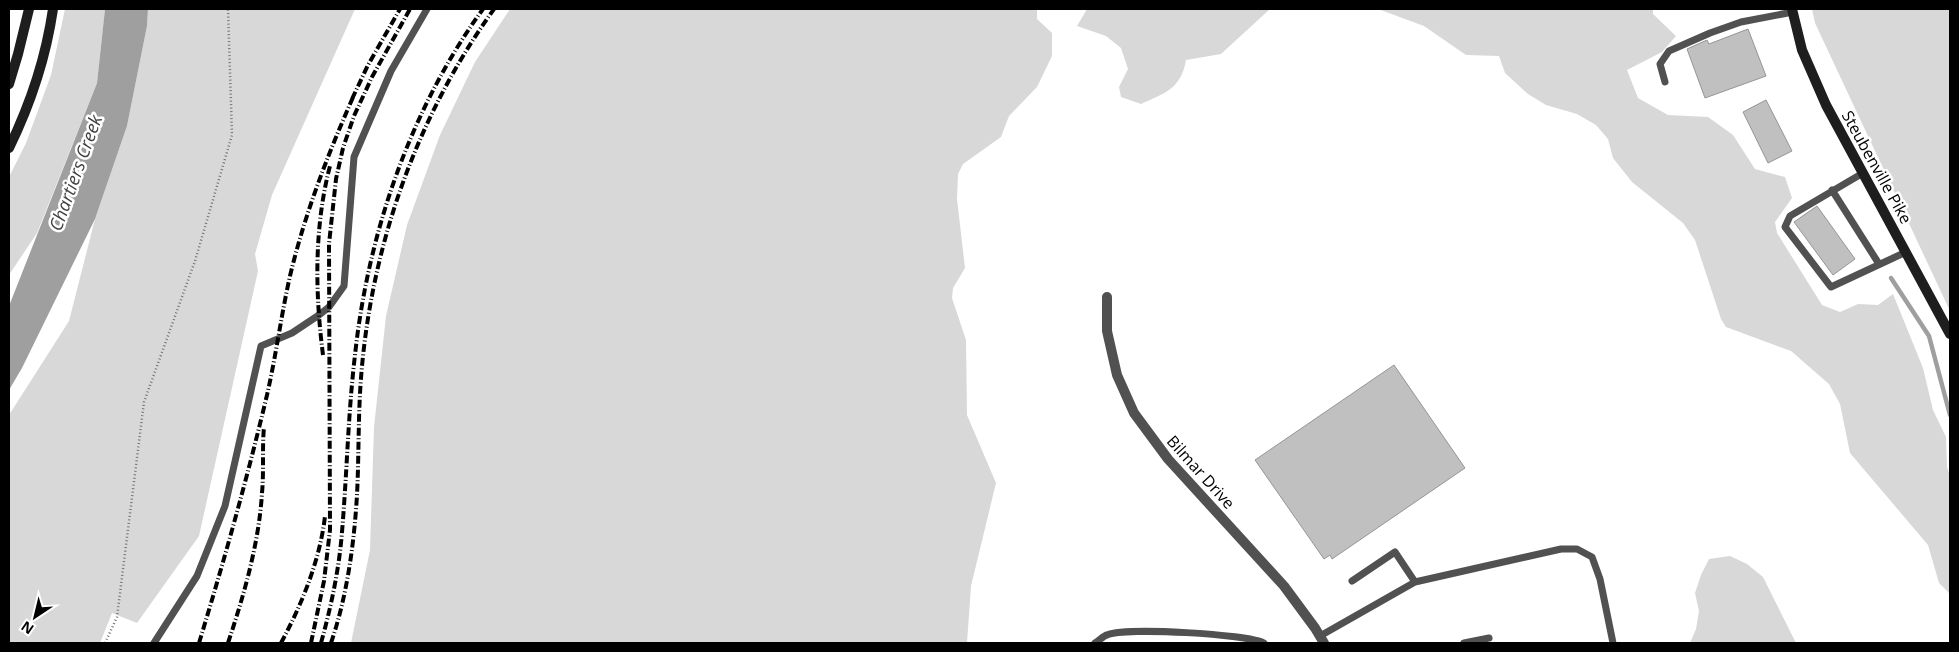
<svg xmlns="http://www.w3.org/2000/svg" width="1959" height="652" font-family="'Open Sans',sans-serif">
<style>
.green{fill:#d8d8d8}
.water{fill:#9f9f9f}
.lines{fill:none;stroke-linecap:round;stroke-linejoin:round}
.stream{stroke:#9f9f9f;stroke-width:4.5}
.building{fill:#c0c0c0;stroke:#959595}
.path{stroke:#737373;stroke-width:2.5;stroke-dasharray:1 2.5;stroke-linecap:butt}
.lane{stroke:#515151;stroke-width:7}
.street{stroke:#515151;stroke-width:10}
.secondary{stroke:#1e1e1e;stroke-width:10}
.rail{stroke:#000;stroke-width:4;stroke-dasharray:8 2.5 1 2.5;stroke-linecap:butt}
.labels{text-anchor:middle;stroke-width:5;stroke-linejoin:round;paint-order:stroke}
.street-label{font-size:16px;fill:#000;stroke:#fff}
.water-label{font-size:18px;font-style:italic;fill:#404040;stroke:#fff}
</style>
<rect width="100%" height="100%" fill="#fff"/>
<path class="green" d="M 65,9 L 105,9 L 97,83 L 37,233 L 9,275 L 9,177 L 26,143 L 51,75 Z
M 148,9 L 355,9 L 272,195 L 255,254 L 258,271 L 199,536 L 137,623 L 112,613 L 100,643 L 9,643 L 9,415 L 69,321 L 95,219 L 127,126 L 147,26 Z
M 510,9 L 1037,9 L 1037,19 L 1052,33 L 1052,56 L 1037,87 L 1009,116 L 1001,137 L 963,164 L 958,174 L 957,199 L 965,268 L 953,288 L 952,298 L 966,340 L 967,415 L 996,483 L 971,586 L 967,643 L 351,643 L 370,550 L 374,427 L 386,316 L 407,225 L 440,135 L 475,62 Z
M 1087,9 L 1270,9 L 1221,54 L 1186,60 C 1181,89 1165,93 1141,104 L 1121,97 L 1119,87 L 1128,69 L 1121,48 L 1106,36 L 1077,26 Z
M 1378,9 L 1653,9 L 1653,14 L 1676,36 L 1662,52 L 1627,70 L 1638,98 L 1668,115 L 1708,117 L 1733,135 L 1755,169 L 1785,177 L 1792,198 L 1775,222 L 1777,233 L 1822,305 L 1840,312 L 1858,304 L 1878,305 L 1893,294 L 1923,368 L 1933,410 L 1946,437 L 1947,467 L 1950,475 L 1950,594 L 1939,583 L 1928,545 L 1850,453 L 1840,404 L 1829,384 L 1791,351 L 1726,327 L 1721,319 L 1695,240 L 1683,223 L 1632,182 L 1613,158 L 1608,139 L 1596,125 L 1577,114 L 1546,105 L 1528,94 L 1505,73 L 1499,56 L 1466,55 L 1424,26 Z
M 1812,9 L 1950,9 L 1950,311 L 1815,23 Z
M 1730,556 L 1747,564 L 1763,577 L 1796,643 L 1690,643 L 1696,629 L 1699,611 L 1695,593 L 1701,575 L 1709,559 Z"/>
<path class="water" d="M 105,9 L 148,9 L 147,26 L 127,126 L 95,219 L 22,368 L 9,390 L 9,306 L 97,83 Z"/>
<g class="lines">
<path class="stream" d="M 1891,278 L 1929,336 L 1950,415"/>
</g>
<path class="building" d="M 1748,29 L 1766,76 L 1705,98 L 1687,49 L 1707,40 L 1709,44 Z
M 1766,100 L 1792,151 L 1768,163 L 1743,112 Z
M 1817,206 L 1855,259 L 1833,275 L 1794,222 Z
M 1394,365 L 1465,468 L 1332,559 L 1330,555 L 1324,559 L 1255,460 Z"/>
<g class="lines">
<path class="path" d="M 105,643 L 117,617 L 144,402 L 195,261 L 232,135 L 228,9"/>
<path class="lane" d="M 1665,82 L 1660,64 L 1669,51 L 1710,33 L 1741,22 L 1793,12
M 1863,173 L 1790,216 L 1785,227 L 1831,287 L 1906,252
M 1832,190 L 1879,264
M 1352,581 L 1395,552 L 1415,582
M 1320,636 L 1415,582 L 1561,549 L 1577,549 L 1592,557 L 1600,579 L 1613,643
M 154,643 L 197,576 L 225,506 L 261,346 L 292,333 L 319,315 L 329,307 L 344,286 L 354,157 L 391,71 L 427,9
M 1095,643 C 1099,641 1103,636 1107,635 C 1126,627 1247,634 1264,643
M 1464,643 L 1489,638"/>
<path class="street" d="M 1107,297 L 1107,331 L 1117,375 L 1134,413 L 1168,459 L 1284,586 L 1315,628 L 1324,643"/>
<path class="secondary" d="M 1792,9 L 1802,50 L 1826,105 L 1950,334
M 9,84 L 18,54 L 29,9
M 9,148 C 30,105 46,57 53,9"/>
<path class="rail" d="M 352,99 L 368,65 L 400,9
M 323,355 C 315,293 314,227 330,166
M 199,643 C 224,561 247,479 267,395 C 276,356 281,316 290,276 C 305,213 328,154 354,95
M 228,643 C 244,595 259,543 262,493 C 264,471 262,449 264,427
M 281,643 C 302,604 320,560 325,516
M 311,643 L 324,581 L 330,530 L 329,244 L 336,179 L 343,148 L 354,116 L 372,77 L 410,9
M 321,643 C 331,607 339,570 342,532 C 347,473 348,414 355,355 C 368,233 411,108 483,9
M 331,643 C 347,596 354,545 357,495 C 359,456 358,417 361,378 C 371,246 417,116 494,9"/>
</g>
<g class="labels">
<g class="street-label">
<text transform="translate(1877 167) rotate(61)" y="6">Steubenville Pike</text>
<text transform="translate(1201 472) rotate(48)" y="6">Bilmar Drive</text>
</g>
<g class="water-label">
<text transform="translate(76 173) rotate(-70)" y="6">Chartiers Creek</text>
</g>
</g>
<rect width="1959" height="652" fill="none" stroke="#000000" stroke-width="20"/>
<g transform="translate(35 617) rotate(215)" stroke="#ffffff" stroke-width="4" paint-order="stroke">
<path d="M0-4L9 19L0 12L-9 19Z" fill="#000000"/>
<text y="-8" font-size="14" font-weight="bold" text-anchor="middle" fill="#000000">N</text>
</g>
</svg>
